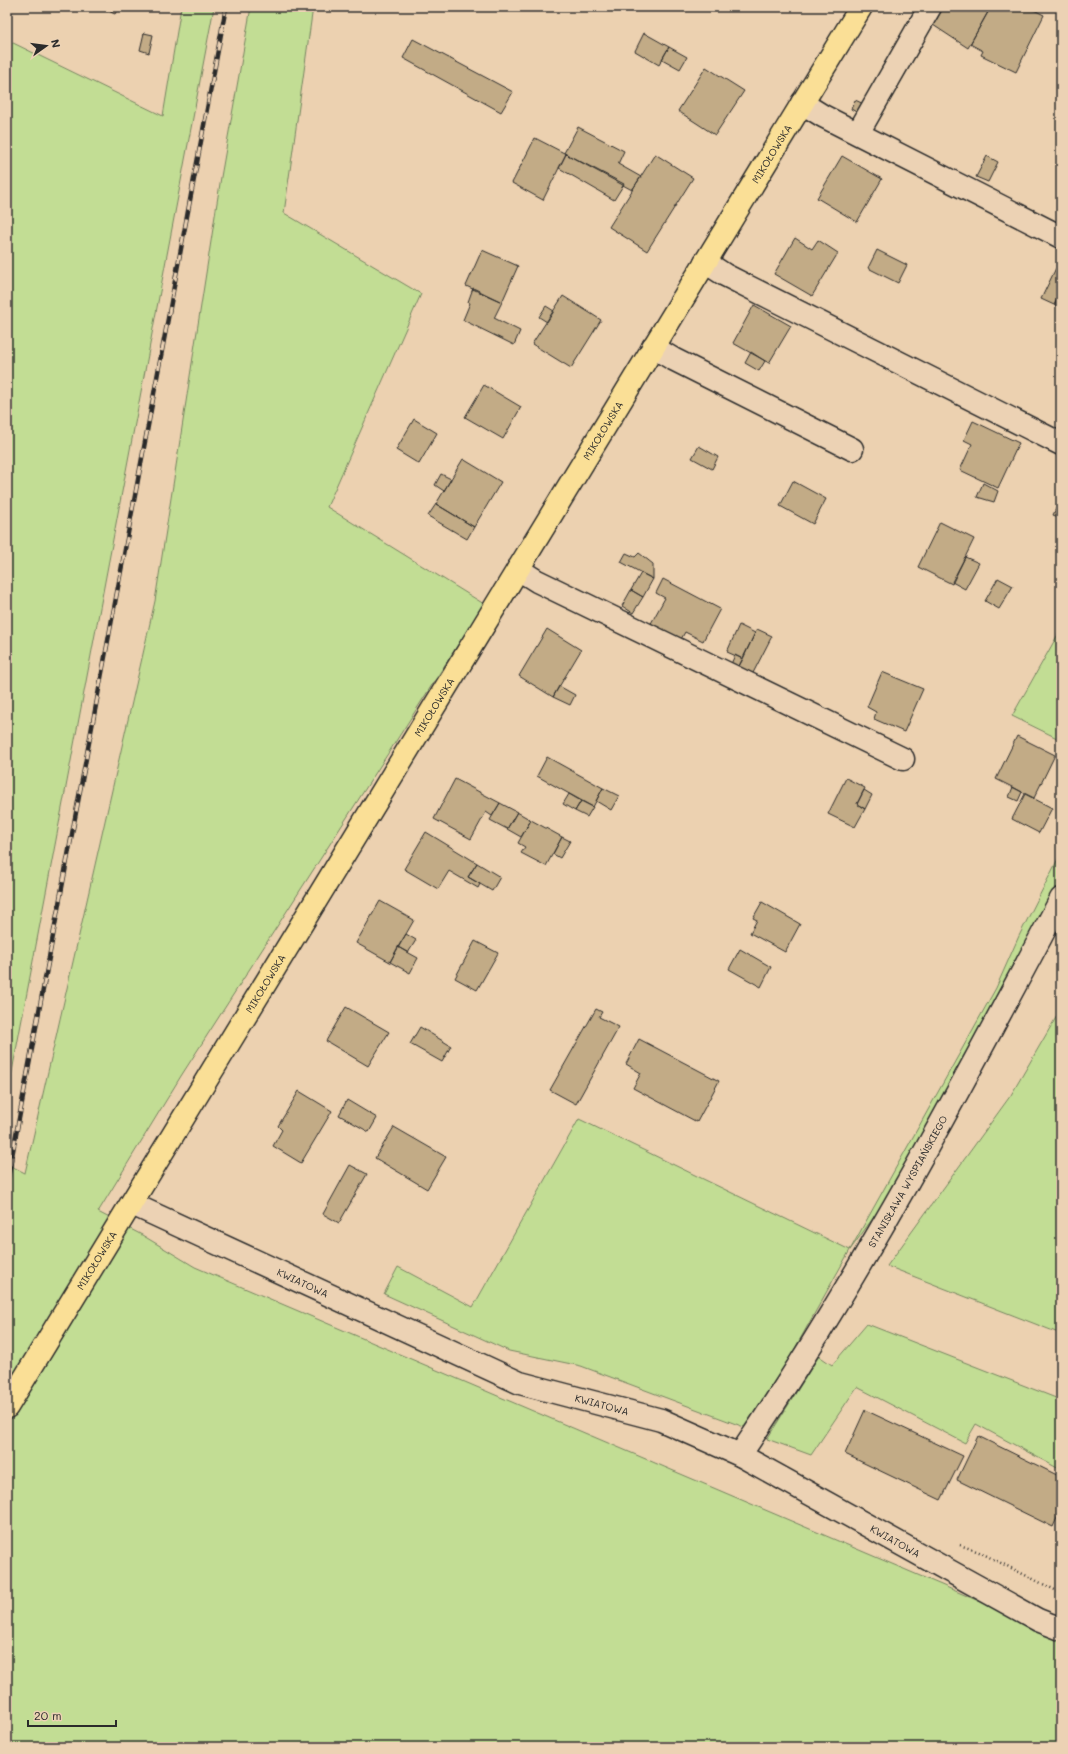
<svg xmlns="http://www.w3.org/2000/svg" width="1068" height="1754" font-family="Mali,sans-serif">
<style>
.green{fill:#c2dd94;stroke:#768460}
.building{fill:#c2ab86;stroke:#2b2b2b}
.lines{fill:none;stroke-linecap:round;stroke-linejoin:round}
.minor-casing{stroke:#2b2b2b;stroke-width:25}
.major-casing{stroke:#2b2b2b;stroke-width:25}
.path{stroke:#2b2b2b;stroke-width:2.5;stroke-dasharray:1 3;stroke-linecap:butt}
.minor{stroke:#ecd2b4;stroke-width:22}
.major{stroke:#fadf96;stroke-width:22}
.rail-casing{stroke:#2b2b2b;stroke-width:4.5}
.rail{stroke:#ecd2b4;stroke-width:3;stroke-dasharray:9;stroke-linecap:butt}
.labels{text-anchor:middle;stroke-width:3.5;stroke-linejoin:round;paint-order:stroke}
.street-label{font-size:10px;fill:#2b2b2b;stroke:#ecd2b4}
</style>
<rect width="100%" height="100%" fill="#ecd1b0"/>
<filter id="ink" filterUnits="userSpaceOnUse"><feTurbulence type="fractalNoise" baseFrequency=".025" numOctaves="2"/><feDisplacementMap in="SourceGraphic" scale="8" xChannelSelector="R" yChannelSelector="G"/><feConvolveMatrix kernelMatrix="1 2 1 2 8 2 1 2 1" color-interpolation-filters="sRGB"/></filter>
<g filter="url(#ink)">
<path class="green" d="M 181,7 L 214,7 L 7,1098 L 7,40 L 163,116 Z
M 251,7 L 313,7 L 284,213 L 421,294 L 327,507 L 484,604 L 181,1076 L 98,1212 L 142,1235 L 195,1267 L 1061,1636 L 1061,1747 L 7,1747 L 7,1164 L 25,1173 L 155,601 L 221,177 Z
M 1061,629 L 1061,740 L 1012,716 Z
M 1061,853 L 1061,924 L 977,1074 L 850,1250 L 789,1359 L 744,1427 L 581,1366 L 509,1351 L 384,1294 L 398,1267 L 473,1307 L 579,1119 L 850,1250 L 996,988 L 1019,936 Z
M 1061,1009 L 1061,1334 L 887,1266 L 1011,1095 Z
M 867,1324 L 1061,1400 L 1061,1470 L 976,1424 L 965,1443 L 857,1387 L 811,1455 L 767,1439 L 819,1356 L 832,1365 Z"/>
<path class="building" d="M 99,7 L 119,7 L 115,14 Z
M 944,7 L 984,7 L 989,10 L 968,48 L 933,25 Z
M 991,7 L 1028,7 L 1044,15 L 1016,72 L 981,55 L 983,51 L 970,44 Z
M 144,33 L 153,35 L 149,53 L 140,50 Z
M 644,33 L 669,47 L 659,65 L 635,51 Z
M 413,39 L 513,92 L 501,112 L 403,58 Z
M 669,47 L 687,57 L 680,69 L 662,59 Z
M 706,67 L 744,91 L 715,135 L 678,111 Z
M 855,100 L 864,104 L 860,114 L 851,109 Z
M 578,127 L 624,151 L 618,164 L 641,177 L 632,190 L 564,153 Z
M 535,138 L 566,154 L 543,200 L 512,183 Z
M 566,154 L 624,184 L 614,200 L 559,168 Z
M 655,154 L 693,178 L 647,251 L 609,227 Z
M 842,156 L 882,179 L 857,222 L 817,198 Z
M 987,156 L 998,162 L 988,182 L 976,177 Z
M 795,238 L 812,249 L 818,240 L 838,253 L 812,296 L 774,274 Z
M 482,250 L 518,266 L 502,302 L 466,286 Z
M 877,250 L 907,265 L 898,283 L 868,268 Z
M 1056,268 L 1061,272 L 1061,291 L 1054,305 L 1041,299 Z
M 473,288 L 502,302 L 494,318 L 520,331 L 514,345 L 463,320 L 470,303 L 468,302 Z
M 1061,291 L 1061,308 L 1055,305 Z
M 563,296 L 601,320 L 571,368 L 532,344 Z
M 754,305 L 791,326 L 769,363 L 733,343 Z
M 546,306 L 554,311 L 547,322 L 539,317 Z
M 751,352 L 765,361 L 759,371 L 745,363 Z
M 484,385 L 521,407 L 503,439 L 465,417 Z
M 414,419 L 437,433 L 419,464 L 396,450 Z
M 973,421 L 1019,443 L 998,488 L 960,470 L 972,444 L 964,440 Z
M 699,446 L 718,457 L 712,469 L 692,458 Z
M 463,459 L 501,482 L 474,527 L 436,504 Z
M 441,474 L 451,479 L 444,491 L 435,485 Z
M 793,481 L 826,499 L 813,524 L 780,506 Z
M 983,483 L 998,491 L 994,502 L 977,497 Z
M 1061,498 L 1061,518 L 1053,515 Z
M 436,504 L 474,527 L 467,539 L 428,516 Z
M 940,522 L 974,539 L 952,584 L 918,567 Z
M 626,553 L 635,557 L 639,553 L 653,564 L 653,579 L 621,562 Z
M 965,557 L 979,563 L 965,589 L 952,582 Z
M 641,573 L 653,579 L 643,597 L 631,590 Z
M 998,578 L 1013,586 L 999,609 L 985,601 Z
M 663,579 L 720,609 L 703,641 L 685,632 L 679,643 L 649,627 L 665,598 L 656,593 Z
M 631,590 L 643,597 L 633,613 L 622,606 Z
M 739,625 L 755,633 L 743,659 L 727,652 Z
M 547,629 L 581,650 L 553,697 L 519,676 Z
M 757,629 L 772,636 L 752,675 L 738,668 Z
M 735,655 L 743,659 L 738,668 L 731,664 Z
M 882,672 L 923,689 L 904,732 L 874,719 L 876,712 L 867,707 Z
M 559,686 L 575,695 L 570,705 L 553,697 Z
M 1017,736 L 1055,755 L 1034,798 L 996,779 Z
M 547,757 L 603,788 L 593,807 L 537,776 Z
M 846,778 L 865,788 L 857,804 L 865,809 L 855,827 L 828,814 Z
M 455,779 L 500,803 L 492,816 L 486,812 L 471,839 L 434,819 Z
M 1013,787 L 1022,792 L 1018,801 L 1009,797 Z
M 603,788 L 619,796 L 611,810 L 596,801 Z
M 864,790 L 872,795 L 865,809 L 857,804 Z
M 569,794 L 581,801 L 575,811 L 563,804 Z
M 1025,794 L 1052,808 L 1039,833 L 1012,819 Z
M 581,801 L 593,807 L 587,817 L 575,811 Z
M 500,803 L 517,812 L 507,829 L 490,820 Z
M 517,812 L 531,820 L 521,837 L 507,829 Z
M 531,820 L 562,837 L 546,866 L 521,853 L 525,847 L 518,843 Z
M 426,832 L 477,863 L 468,877 L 480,884 L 478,888 L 449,871 L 438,889 L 404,869 Z
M 562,837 L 570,841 L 560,858 L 553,854 Z
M 477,863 L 500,877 L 492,891 L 468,877 Z
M 380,901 L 414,920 L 390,962 L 356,943 Z
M 762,902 L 800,924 L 785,952 L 750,933 L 757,920 L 753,918 Z
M 406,934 L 416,940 L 408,953 L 398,947 Z
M 475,941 L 498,953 L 477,990 L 455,978 Z
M 398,947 L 418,958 L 410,973 L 390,962 Z
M 740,949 L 771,967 L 761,987 L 729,969 Z
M 346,1007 L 389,1032 L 368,1066 L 326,1041 Z
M 596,1009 L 602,1012 L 599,1017 L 619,1027 L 576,1104 L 550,1090 Z
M 420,1027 L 451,1046 L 442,1062 L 410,1044 Z
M 639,1039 L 719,1081 L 697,1122 L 633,1088 L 641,1073 L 626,1064 Z
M 299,1091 L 332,1111 L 301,1163 L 273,1146 L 282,1130 L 278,1126 Z
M 347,1100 L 377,1118 L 369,1132 L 339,1115 Z
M 394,1127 L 446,1157 L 427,1189 L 375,1158 Z
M 350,1165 L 367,1174 L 339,1223 L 323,1214 Z
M 865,1410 L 963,1456 L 941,1500 L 845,1454 Z
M 978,1436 L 1061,1477 L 1061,1509 L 1053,1527 L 957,1480 Z"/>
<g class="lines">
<defs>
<g id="minor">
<path d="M 802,103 L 823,116 L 1061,237"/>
<path d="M 858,133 L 930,7"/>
<path d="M 705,262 L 725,275 L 1061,444"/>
<path d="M 653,347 L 673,359 L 852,449"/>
<path d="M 518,569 L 537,581 L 903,759"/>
<path id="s1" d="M 132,1204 L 520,1383 L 661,1420 L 740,1455 L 1038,1620 L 1061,1629"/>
<path id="s2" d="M 740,1455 C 860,1278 961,1088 1061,899"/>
</g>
<g id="major">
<path id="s3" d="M 7,1407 L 861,7"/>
</g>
</defs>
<use href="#minor" class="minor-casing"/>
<use href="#major" class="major-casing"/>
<path class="path" d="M 960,1545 L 979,1552 L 1061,1593"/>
<use href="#minor" class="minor"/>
<use href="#major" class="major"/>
<defs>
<path id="rail" d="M 7,1183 L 226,7"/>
</defs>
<use href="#rail" class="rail-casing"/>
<use href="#rail" class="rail"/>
</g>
</g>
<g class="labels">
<g class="street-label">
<text dy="4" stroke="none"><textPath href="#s3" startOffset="1468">MIKOŁOWSKA</textPath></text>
<text dy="4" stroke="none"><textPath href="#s3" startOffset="1144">MIKOŁOWSKA</textPath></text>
<text dy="4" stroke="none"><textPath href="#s3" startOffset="820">MIKOŁOWSKA</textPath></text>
<text dy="4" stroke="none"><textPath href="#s3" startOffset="496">MIKOŁOWSKA</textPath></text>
<text dy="4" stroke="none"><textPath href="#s2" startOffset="321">STANISŁAWA WYSPIAŃSKIEGO</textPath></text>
<text dy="4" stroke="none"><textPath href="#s3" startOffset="172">MIKOŁOWSKA</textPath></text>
<text dy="4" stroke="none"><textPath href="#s1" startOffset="188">KWIATOWA</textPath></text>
<text dy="4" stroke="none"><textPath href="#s1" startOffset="512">KWIATOWA</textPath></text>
<text dy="4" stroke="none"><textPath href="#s1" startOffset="837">KWIATOWA</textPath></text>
</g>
</g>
<rect width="1068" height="1754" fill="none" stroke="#ecd2b4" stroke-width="24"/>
<rect x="12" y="12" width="1044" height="1730" fill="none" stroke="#2b2b2b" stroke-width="1.5" filter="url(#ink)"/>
<g transform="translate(46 46) rotate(76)" stroke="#ecd2b4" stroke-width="3" paint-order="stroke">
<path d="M0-3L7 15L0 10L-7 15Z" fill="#2b2b2b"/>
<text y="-6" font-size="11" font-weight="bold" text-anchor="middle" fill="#2b2b2b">N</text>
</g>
<path d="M28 1720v6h88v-6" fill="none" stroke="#2b2b2b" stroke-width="2"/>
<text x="34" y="1720" font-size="12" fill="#2b2b2b" stroke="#ecd2b4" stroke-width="3" paint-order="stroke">20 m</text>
</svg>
